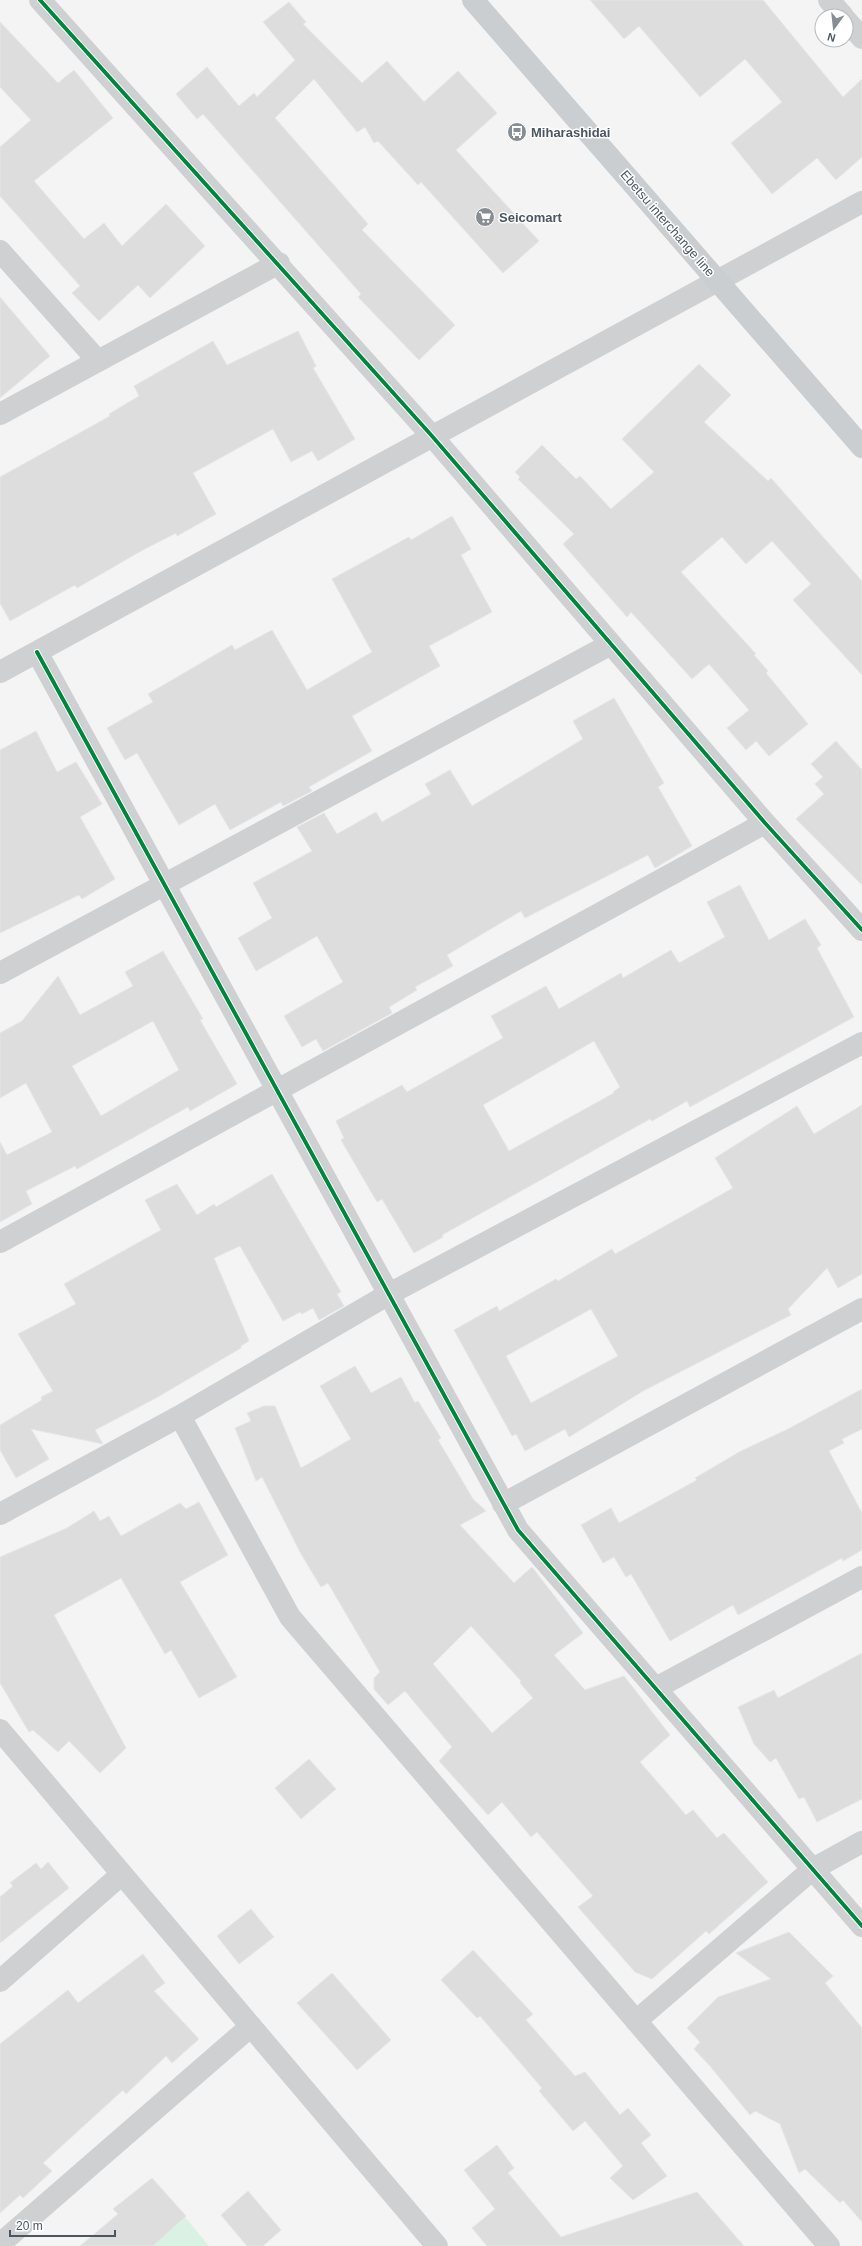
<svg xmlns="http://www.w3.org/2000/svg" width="862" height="2246" font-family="Arial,sans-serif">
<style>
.green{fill:#d9f2e3}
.building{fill:#ddddde;stroke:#e5e6e7;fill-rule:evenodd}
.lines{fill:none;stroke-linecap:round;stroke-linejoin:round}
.street{stroke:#ced0d2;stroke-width:22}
.primary{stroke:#caced1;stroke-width:22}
.cycleway-casing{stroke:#fff;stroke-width:6}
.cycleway{stroke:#00873e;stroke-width:4}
.labels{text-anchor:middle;stroke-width:3;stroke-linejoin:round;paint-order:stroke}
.poi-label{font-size:13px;font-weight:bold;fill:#4a5661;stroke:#fff;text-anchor:start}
.street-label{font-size:13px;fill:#4a5661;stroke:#fff}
</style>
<rect width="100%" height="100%" fill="#f4f4f4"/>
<path class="green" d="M 185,2217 L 209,2246 L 152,2246 Z"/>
<path class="building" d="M 590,0 L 763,0 L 843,97 L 862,79 L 862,157 L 836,180 L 817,158 L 772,194 L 731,143 L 782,102 L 745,59 L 700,97 L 639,26 L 624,39 Z
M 289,2 L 306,22 L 303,24 L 362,83 L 387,61 L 424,102 L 458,71 L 497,113 L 456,150 L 539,241 L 503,273 L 421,182 L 418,185 L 378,141 L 374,143 L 365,127 L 357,132 L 314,79 L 275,118 L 368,224 L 362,230 L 455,325 L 419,360 L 358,297 L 361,294 L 203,114 L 197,119 L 176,94 L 207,67 L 239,106 L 254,93 L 257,97 L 295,60 L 263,22 Z
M 0,22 L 58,83 L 74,70 L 113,118 L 34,181 L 84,239 L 104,223 L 122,246 L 166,204 L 205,246 L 150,298 L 138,285 L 99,321 L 72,293 L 80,286 L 0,196 L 0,147 L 31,120 L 0,87 Z
M 0,297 L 50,356 L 0,398 Z
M 298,331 L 316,366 L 313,368 L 355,439 L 318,461 L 312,451 L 291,462 L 273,429 L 193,473 L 216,514 L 177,536 L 176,533 L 141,551 L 77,588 L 75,585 L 10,621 L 0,603 L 0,477 L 110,416 L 109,414 L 139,396 L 134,386 L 213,341 L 227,365 Z
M 699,364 L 731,395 L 704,422 L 768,481 L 771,478 L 862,581 L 862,675 L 793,600 L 811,584 L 772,541 L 746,564 L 722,537 L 681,572 L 756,654 L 754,655 L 768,671 L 766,673 L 808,724 L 769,756 L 756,741 L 746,750 L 727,728 L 749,710 L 709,664 L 692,679 L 631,612 L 627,617 L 563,544 L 574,534 L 518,479 L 520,477 L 515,472 L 542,445 L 576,479 L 580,476 L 611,509 L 654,472 L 622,439 Z
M 452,516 L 471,549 L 461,555 L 492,612 L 429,646 L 440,666 L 352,716 L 372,751 L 309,787 L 312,791 L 283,806 L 281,802 L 230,830 L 215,804 L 179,825 L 137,753 L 125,760 L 107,728 L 153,702 L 148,694 L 232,645 L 235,650 L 272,630 L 307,690 L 372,652 L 332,579 L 409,537 L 411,540 Z
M 614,698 L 664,783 L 658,787 L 692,846 L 655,868 L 648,855 L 525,918 L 521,911 L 447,955 L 453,966 L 415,987 L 417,990 L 389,1007 L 392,1013 L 323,1051 L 316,1039 L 302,1047 L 284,1016 L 343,982 L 317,936 L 256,971 L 238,938 L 272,918 L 253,883 L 312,851 L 297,827 L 324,813 L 337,834 L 376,812 L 382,822 L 431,794 L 425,784 L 450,770 L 472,806 L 583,739 L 573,721 Z
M 36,731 L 57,772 L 76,762 L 102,804 L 80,817 L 115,879 L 82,899 L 79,895 L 0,933 L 0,750 Z
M 836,741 L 862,770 L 862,885 L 796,819 L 824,794 L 815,784 L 823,777 L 811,764 Z
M 740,885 L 769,940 L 805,919 L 821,945 L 817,948 L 854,1017 L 690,1107 L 687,1101 L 652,1121 L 650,1119 L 442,1235 L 443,1237 L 414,1253 L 382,1199 L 377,1202 L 341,1140 L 344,1138 L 336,1121 L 402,1085 L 407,1092 L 503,1038 L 491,1016 L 546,986 L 559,1009 L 621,973 L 623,978 L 671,950 L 679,963 L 725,937 L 707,902 ZM 594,1041 L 620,1087 L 613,1092 L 614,1093 L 509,1151 L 483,1105 Z
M 163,951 L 203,1019 L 200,1020 L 237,1084 L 190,1111 L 188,1107 L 77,1169 L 75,1166 L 26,1191 L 32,1204 L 0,1222 L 0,1142 L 7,1155 L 52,1132 L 26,1083 L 0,1098 L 0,1033 L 22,1021 L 58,976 L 80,1015 L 133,986 L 125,972 ZM 153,1021 L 179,1070 L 101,1116 L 72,1066 Z
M 862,1105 L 862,1274 L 838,1288 L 827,1268 L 788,1309 L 791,1315 L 643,1391 L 569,1437 L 565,1429 L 525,1451 L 516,1434 L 512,1436 L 454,1330 L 497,1306 L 499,1311 L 556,1279 L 558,1281 L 612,1249 L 615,1254 L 733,1188 L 715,1158 L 797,1106 L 814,1134 ZM 591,1309 L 618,1356 L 531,1403 L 506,1356 Z
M 272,1174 L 341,1292 L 337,1294 L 344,1306 L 319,1320 L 313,1308 L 302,1314 L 300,1312 L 283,1321 L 240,1246 L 214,1258 L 249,1341 L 241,1346 L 241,1348 L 156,1398 L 95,1430 L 103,1444 L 31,1429 L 49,1459 L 16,1478 L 0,1450 L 0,1425 L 42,1400 L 41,1397 L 53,1391 L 18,1334 L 76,1304 L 64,1284 L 161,1230 L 145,1200 L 177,1184 L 197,1215 L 214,1204 L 216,1207 Z
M 355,1366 L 371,1393 L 401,1377 L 415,1403 L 418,1401 L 441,1438 L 438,1440 L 473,1499 L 486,1511 L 460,1525 L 514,1583 L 532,1567 L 583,1633 L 554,1655 L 585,1690 L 624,1676 L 670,1735 L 640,1762 L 686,1815 L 693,1810 L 717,1838 L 724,1833 L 768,1882 L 709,1934 L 706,1931 L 652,1979 L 635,1972 L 578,1907 L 593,1896 L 537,1832 L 531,1837 L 502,1802 L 488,1815 L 439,1761 L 452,1747 L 405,1691 L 388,1705 L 374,1689 L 374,1678 L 380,1672 L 328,1583 L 321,1587 L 301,1554 L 262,1477 L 256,1481 L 235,1428 L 251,1421 L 247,1413 L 264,1406 L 275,1406 L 301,1468 L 351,1439 L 320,1386 ZM 471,1626 L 521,1681 L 520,1683 L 533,1698 L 492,1733 L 433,1664 Z
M 862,1389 L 862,1429 L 842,1439 L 844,1443 L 829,1451 L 862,1513 L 862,1550 L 843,1561 L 842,1558 L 738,1615 L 733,1605 L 670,1641 L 631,1574 L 626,1577 L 614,1557 L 603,1563 L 581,1525 L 611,1508 L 619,1523 L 697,1480 L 695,1478 L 741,1451 L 788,1429 Z
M 199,1502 L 228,1555 L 180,1582 L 237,1677 L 199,1698 L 171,1650 L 165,1654 L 121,1578 L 54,1615 L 126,1748 L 100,1773 L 69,1741 L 58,1752 L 33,1730 L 29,1732 L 0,1683 L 0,1557 L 67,1528 L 94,1511 L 100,1521 L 109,1516 L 121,1536 L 180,1503 L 186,1509 Z
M 862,1653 L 862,1799 L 817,1822 L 804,1797 L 799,1799 L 776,1758 L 770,1762 L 754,1744 L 738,1707 L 774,1690 L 778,1698 Z
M 309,1759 L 336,1789 L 301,1819 L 275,1788 Z
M 48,1862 L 69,1888 L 0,1943 L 0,1897 L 13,1886 L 10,1883 L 36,1863 L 41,1869 Z
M 251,1909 L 274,1937 L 239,1964 L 217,1936 Z
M 789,1932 L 833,1976 L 825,1983 L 862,2028 L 862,2222 L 843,2200 L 840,2203 L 805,2169 L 799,2173 L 780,2124 L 755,2111 L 750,2115 L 710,2066 L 694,2049 L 700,2042 L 687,2028 L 718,1997 L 771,1979 L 736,1953 Z
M 473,1950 L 533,2014 L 526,2020 L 575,2076 L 585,2072 L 620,2115 L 628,2108 L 651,2135 L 641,2143 L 667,2176 L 633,2200 L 610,2178 L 623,2166 L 585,2121 L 573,2131 L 539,2091 L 542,2088 L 480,2016 L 477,2018 L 441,1980 Z
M 143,1954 L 165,1983 L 154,1991 L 199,2039 L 172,2063 L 166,2056 L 126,2094 L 123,2090 L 43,2163 L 52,2171 L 23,2198 L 20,2195 L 0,2213 L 0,2044 L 68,1990 L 78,2003 Z
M 332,1973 L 391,2040 L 357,2070 L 297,2003 Z
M 497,2145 L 514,2168 L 508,2173 L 561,2237 L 697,2192 L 744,2246 L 487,2246 L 472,2228 L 495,2209 L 464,2170 Z
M 152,2178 L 186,2216 L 153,2246 L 80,2246 L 118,2214 L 113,2209 Z
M 248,2191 L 281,2230 L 263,2246 L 247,2246 L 221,2215 Z"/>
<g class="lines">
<path class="street" d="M 40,0 L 432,436 L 765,823 L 862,930
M 829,0 L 843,16
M 846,20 L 862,38
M 0,251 L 98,361
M 0,414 L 279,263
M 37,652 L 518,1530 L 862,1926
M 0,672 L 862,202
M 0,973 L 611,644
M 0,1242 L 765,823
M 180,1416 L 290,1617 L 829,2246
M 503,1504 L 862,1309
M 0,1514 L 180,1416 L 389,1294 L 862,1043
M 656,1688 L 862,1577
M 0,1730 L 437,2246
M 0,1981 L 122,1874
M 636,2021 L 813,1869 L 862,1842
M 0,2244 L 251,2026"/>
<path class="primary" d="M 473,0 L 862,447"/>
<defs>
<path id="cycleway" d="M 40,0 L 432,436 L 765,823 L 862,930
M 37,652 L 518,1530 L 862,1926"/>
</defs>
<use href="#cycleway" class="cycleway-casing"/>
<use href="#cycleway" class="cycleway"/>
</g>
<defs>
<symbol id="bus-disc" viewBox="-11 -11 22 22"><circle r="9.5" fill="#868d94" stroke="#fff"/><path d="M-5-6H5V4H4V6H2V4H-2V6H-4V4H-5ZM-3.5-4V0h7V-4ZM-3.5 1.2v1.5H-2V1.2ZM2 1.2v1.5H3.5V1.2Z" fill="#fff"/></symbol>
<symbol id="supermarket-disc" viewBox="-11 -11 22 22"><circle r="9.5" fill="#868d94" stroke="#fff"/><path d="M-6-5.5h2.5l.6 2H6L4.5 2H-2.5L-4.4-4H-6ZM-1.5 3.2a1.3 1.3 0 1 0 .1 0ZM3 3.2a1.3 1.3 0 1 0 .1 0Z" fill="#fff"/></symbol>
</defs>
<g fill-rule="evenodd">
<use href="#bus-disc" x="506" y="121" width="22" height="22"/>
<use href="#supermarket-disc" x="474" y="206" width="22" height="22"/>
</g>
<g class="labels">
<g class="poi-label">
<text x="531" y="137">Miharashidai</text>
<text x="499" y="222">Seicomart</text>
</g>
<g class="street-label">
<text transform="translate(668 223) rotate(49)" y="5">Ebetsu interchange line</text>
</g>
</g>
<g transform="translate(834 28) rotate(195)"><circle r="19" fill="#ffffff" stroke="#b7bbc0"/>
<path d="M0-3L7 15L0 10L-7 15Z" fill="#868d94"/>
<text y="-6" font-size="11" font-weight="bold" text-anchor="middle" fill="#4a5661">N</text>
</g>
<path d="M10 2230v6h105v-6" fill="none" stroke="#4a5661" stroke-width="2"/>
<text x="16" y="2230" font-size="12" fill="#4a5661" stroke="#ffffff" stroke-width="3" paint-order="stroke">20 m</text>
</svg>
